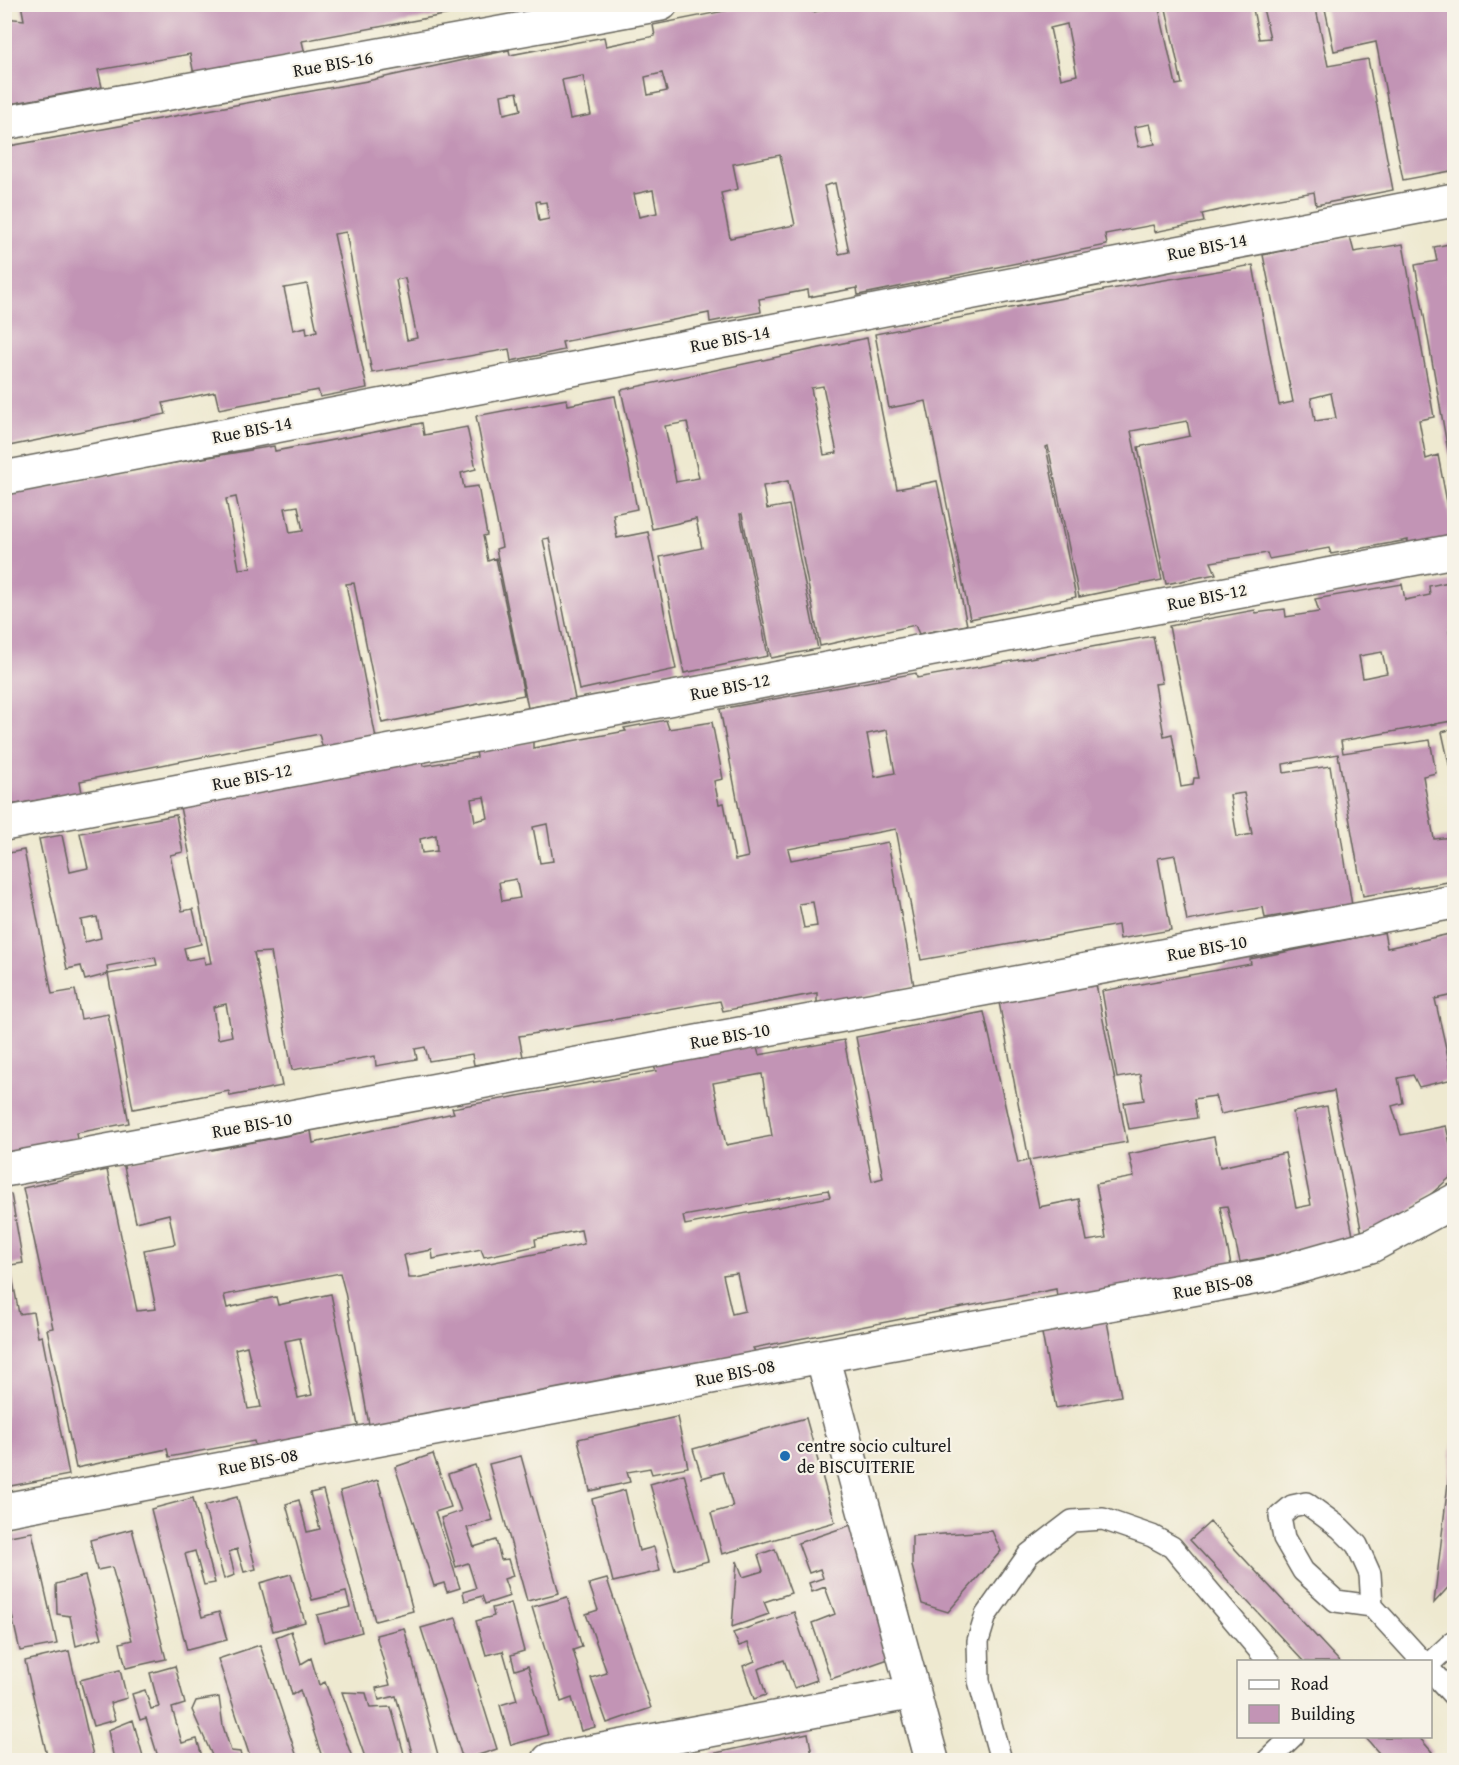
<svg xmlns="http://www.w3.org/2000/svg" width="1459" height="1765" font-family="'Gentium Book Plus',serif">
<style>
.building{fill:#c294b5;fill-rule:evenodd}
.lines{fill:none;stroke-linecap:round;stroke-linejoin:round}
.lane-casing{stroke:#66645b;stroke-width:24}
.street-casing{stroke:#66645b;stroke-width:36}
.lane{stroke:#fff;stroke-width:21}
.street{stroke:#fff;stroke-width:33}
.poi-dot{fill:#1f6fb2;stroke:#f7f3e8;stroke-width:2}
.labels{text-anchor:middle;stroke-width:4.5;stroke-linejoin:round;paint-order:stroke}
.street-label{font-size:18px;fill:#1c1c1c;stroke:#f7f3e8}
.poi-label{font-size:18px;fill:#1c1c1c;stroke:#f7f3e8;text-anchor:start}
</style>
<rect width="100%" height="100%" fill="#f7f3e8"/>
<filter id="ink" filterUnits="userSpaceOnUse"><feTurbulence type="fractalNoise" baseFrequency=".0167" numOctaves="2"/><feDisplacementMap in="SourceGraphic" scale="12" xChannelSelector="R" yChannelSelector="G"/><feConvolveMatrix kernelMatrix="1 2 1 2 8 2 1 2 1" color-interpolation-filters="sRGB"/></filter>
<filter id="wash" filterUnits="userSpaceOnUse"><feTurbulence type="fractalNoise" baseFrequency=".008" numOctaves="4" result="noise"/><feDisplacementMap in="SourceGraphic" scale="24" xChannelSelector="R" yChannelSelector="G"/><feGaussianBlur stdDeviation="1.35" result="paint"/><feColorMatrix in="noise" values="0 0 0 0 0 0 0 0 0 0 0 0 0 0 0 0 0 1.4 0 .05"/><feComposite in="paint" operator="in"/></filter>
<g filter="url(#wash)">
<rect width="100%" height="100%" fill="#eee9d0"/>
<g id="blocks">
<path class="building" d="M 21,4 L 493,4 L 493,6 L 302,41 L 305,54 L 195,80 L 190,54 L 98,70 L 102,87 L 4,105 L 4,18 L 24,20 Z
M 780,4 L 811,4 L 813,12 L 851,4 L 1158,4 L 1176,85 L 1182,84 L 1165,4 L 1252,4 L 1259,39 L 1270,38 L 1262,4 L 1315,4 L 1328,66 L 1368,59 L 1393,190 L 1316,205 L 1314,192 L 1256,202 L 1202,214 L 1204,222 L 1155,232 L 1153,225 L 1105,234 L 1107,245 L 858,295 L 857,288 L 809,297 L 808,290 L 759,299 L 761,312 L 710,322 L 709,313 L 562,342 L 564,350 L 511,361 L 509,349 L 372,373 L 346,232 L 334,234 L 367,388 L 320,397 L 318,390 L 219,409 L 215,392 L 163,403 L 166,414 L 4,447 L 4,147 L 367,81 L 509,50 L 510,55 L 604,37 L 606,46 L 655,36 L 653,25 L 749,6 L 750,10 ZM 1067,24 L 1077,75 L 1061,79 L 1050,28 ZM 662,73 L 667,91 L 648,95 L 645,77 ZM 583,76 L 591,115 L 570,119 L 562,80 ZM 517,92 L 521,110 L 504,114 L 501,95 ZM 1150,124 L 1155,144 L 1139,147 L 1134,127 ZM 780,155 L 795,225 L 730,238 L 721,193 L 738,189 L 733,164 ZM 835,183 L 849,252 L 839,254 L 824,186 ZM 653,190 L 657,213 L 639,217 L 634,194 ZM 539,201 L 540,203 L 546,202 L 549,219 L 539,221 L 536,202 ZM 405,278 L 417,338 L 407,340 L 396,280 ZM 307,284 L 317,331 L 307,334 L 306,327 L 293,330 L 284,288 Z
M 1324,4 L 1454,4 L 1454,182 L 1452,182 L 1451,171 L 1403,180 L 1376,42 L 1334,51 Z
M 1350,237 L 1354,252 L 1403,244 L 1434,417 L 1419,420 L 1426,459 L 1438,455 L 1454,539 L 1408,548 L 1408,540 L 1331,554 L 1329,548 L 1269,559 L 1267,553 L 1211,562 L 1216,574 L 1166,584 L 1138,447 L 1190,436 L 1187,421 L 1131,431 L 1162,580 L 1079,597 L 1048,446 L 1046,447 L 1076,597 L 970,619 L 926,401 L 889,408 L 875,334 L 1105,290 L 1253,265 L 1279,405 L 1288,403 L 1293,402 L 1263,255 ZM 1331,393 L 1336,418 L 1315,421 L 1311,398 Z
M 1454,243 L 1454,479 L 1453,479 L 1415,265 L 1437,261 L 1434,247 Z
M 867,338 L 897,489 L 937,481 L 967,625 L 919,634 L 915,625 L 820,646 L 788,481 L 763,486 L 767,509 L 789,505 L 818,649 L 771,658 L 742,514 L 740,514 L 768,656 L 684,673 L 660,557 L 702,548 L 696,519 L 652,529 L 621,390 ZM 823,386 L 837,453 L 824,455 L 811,388 ZM 687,422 L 699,478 L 676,482 L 665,426 Z
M 615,396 L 637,509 L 613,514 L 617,538 L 648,532 L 676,669 L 579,690 L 549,538 L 543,539 L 575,699 L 528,708 L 496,549 L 502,547 L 476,416 L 567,399 L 568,405 Z
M 422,423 L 424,435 L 467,427 L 476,469 L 461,473 L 464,488 L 478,486 L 487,535 L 483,536 L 488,561 L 496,558 L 524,695 L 382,723 L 354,583 L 346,584 L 376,738 L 323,749 L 319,734 L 80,781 L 82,793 L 4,806 L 4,495 L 127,471 L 274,446 L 275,451 ZM 236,497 L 251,568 L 239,569 L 226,499 ZM 298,506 L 303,531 L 290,533 L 285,508 Z
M 1454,581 L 1454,630 L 1449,631 L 1454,656 L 1454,787 L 1442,732 L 1453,729 L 1452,721 L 1341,741 L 1343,753 L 1430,740 L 1436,773 L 1423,776 L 1434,839 L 1452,837 L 1454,849 L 1454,881 L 1363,896 L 1338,754 L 1283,764 L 1284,773 L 1330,766 L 1353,912 L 1307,919 L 1307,911 L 1265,918 L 1263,907 L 1187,921 L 1175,855 L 1158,858 L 1171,930 L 1120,939 L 1118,925 L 921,960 L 896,829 L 885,831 L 788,849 L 791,860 L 888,842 L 914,986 L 817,1005 L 817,993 L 723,1011 L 720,1001 L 526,1035 L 519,1036 L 523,1057 L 474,1065 L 472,1054 L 429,1061 L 425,1047 L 415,1049 L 417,1059 L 376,1066 L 375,1056 L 292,1070 L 271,952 L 254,953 L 282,1086 L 230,1096 L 229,1091 L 133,1109 L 108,974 L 157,965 L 155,957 L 107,966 L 108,974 L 85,980 L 81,966 L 67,969 L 39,839 L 62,835 L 70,872 L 88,868 L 80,833 L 176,815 L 183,852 L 170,855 L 182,911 L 193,909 L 201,944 L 184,948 L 187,960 L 204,957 L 205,964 L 211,963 L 179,802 L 422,760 L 423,766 L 477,757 L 476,751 L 533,741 L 533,748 L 626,731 L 624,728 L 666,720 L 669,729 L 712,722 L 723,779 L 714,781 L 719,804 L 724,803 L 735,860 L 748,857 L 720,709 L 916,673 L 917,678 L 1153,636 L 1162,683 L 1155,684 L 1164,736 L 1172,734 L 1181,787 L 1193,785 L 1194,778 L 1199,778 L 1169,626 L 1255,610 L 1256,613 L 1285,609 L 1286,617 L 1319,612 L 1315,599 L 1402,584 L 1405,600 L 1430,595 L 1429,586 ZM 1382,652 L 1387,673 L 1363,678 L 1359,656 ZM 887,730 L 895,773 L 875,777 L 867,734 ZM 1244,793 L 1252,834 L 1237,837 L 1230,795 ZM 484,797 L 488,818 L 475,821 L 471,799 ZM 547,824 L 553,861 L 540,863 L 533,827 ZM 436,835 L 437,851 L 422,853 L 420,839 ZM 516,879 L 520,898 L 502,901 L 499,882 ZM 813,902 L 817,926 L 804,928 L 799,904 ZM 97,917 L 101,938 L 85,942 L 81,920 ZM 226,1004 L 232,1036 L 218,1039 L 213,1007 Z
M 24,850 L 52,994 L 75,990 L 81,1019 L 108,1014 L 129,1123 L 76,1133 L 78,1146 L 4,1160 L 4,854 Z
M 1384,932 L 1387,948 L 1454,933 L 1454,995 L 1435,999 L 1453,1079 L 1419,1087 L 1413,1075 L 1398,1078 L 1403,1103 L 1392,1106 L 1401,1135 L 1446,1126 L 1454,1161 L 1454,1174 L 1400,1221 L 1362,1234 L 1334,1091 L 1221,1114 L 1215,1096 L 1194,1099 L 1197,1118 L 1129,1129 L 1124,1103 L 1144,1100 L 1140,1074 L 1117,1078 L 1102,991 L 1251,964 L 1250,959 Z
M 1096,984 L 1127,1142 L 1029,1160 L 999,1002 Z
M 984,1012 L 1018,1163 L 1029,1160 L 1039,1207 L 1079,1199 L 1087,1241 L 1106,1238 L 1096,1184 L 1134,1177 L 1129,1154 L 1214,1137 L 1220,1167 L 1285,1153 L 1296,1208 L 1311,1205 L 1293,1112 L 1327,1106 L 1354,1240 L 1240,1262 L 1227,1206 L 1220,1207 L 1232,1271 L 1058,1305 L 1056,1289 L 753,1348 L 756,1353 L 370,1430 L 345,1292 L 340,1273 L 224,1295 L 227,1308 L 276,1297 L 278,1305 L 331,1294 L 360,1435 L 258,1456 L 254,1441 L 169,1457 L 167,1449 L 76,1468 L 47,1329 L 53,1328 L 23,1188 L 107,1170 L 137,1311 L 156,1309 L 144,1250 L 175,1244 L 169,1214 L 136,1222 L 123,1162 L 211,1144 L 212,1150 L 311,1131 L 313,1143 L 454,1113 L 452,1108 L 656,1071 L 653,1064 L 756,1044 L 759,1055 L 844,1040 L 872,1181 L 883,1178 L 856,1037 ZM 762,1074 L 772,1136 L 726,1145 L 713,1083 ZM 828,1190 L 830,1197 L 685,1225 L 683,1216 ZM 581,1230 L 584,1244 L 416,1278 L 409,1278 L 404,1255 L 432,1250 L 433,1259 L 481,1249 L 484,1257 L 536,1246 L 535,1239 ZM 737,1273 L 745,1311 L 732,1314 L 723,1275 ZM 300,1338 L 312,1395 L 298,1398 L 285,1341 ZM 247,1346 L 261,1407 L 248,1409 L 235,1349 Z
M 11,1194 L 23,1263 L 10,1265 L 19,1314 L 33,1312 L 38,1337 L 42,1336 L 69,1475 L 5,1487 L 5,1195 Z
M 1106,1316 L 1121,1396 L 1056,1408 L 1041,1328 Z
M 677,1417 L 688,1467 L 652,1474 L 650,1468 L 627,1472 L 630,1482 L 590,1491 L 578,1439 Z
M 806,1418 L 835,1522 L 722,1554 L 711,1513 L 733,1507 L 723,1472 L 702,1478 L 693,1449 Z
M 1453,1440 L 1454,1581 L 1434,1603 Z
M 433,1454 L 451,1507 L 435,1512 L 460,1588 L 447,1592 L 444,1583 L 434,1586 L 395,1467 Z
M 521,1456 L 559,1593 L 527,1601 L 489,1464 Z
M 475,1465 L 493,1520 L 467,1528 L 474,1547 L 496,1540 L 501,1560 L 508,1559 L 513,1576 L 504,1579 L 510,1596 L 485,1604 L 482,1596 L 465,1601 L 463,1592 L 476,1588 L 468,1563 L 456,1567 L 441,1518 L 461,1511 L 448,1474 Z
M 684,1474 L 708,1561 L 675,1570 L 650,1484 Z
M 378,1480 L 413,1611 L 375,1621 L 340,1491 Z
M 323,1490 L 362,1632 L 324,1642 L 317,1615 L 350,1607 L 346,1592 L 312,1600 L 286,1504 L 299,1500 L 307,1532 L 320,1529 L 310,1493 Z
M 625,1490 L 639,1551 L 654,1547 L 660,1571 L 613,1582 L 592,1499 Z
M 237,1497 L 256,1569 L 244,1572 L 237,1549 L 229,1552 L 235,1575 L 224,1579 L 204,1506 Z
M 193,1498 L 215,1583 L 204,1585 L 195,1551 L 185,1554 L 202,1617 L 219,1612 L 227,1640 L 187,1650 L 151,1509 Z
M 1210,1522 L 1340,1662 L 1304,1662 L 1190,1540 Z
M 851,1525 L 897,1656 L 831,1679 L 812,1623 L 835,1614 L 825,1587 L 812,1592 L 809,1583 L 823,1578 L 820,1569 L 809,1573 L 798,1543 Z
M 132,1529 L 166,1659 L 126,1668 L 120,1643 L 132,1640 L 112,1567 L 97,1570 L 90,1540 Z
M 992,1531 L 1001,1551 L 948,1612 L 922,1604 L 912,1566 L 912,1536 Z
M 32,1532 L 57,1644 L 20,1651 L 8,1598 L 4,1599 L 4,1537 Z
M 775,1549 L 791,1593 L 764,1602 L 769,1614 L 732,1627 L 737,1561 L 743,1577 L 763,1571 L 758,1555 Z
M 291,1574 L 305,1622 L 273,1631 L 260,1583 Z
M 85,1576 L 102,1638 L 76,1646 L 70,1616 L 57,1614 L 56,1584 Z
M 607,1579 L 651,1708 L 607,1723 L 591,1678 L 607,1673 L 586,1614 L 598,1610 L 589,1584 Z
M 567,1597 L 582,1647 L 573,1650 L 595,1727 L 581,1731 L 572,1698 L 561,1702 L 532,1607 Z
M 511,1603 L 524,1651 L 511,1655 L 515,1670 L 528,1666 L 548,1735 L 511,1745 L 500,1705 L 517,1700 L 503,1651 L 486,1655 L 476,1621 L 494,1616 L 492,1608 Z
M 794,1612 L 817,1680 L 794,1688 L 784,1660 L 758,1669 L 766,1695 L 754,1699 L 743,1666 L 755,1661 L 748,1643 L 739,1646 L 733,1633 Z
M 456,1618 L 497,1749 L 463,1760 L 421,1628 Z
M 404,1628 L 438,1755 L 418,1760 L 414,1760 L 396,1696 L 379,1700 L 376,1688 L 390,1685 L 376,1635 Z
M 291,1631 L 301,1664 L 311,1658 L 319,1685 L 325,1682 L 353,1760 L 323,1760 L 300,1690 L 292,1695 L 276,1637 Z
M 260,1645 L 298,1760 L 251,1760 L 218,1659 Z
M 69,1651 L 94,1760 L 48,1760 L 25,1661 Z
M 175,1666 L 185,1704 L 172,1708 L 182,1743 L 197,1739 L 203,1760 L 159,1760 L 146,1718 L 140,1720 L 132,1694 L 145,1690 L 151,1709 L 159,1707 L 150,1673 Z
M 120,1670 L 127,1698 L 110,1703 L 115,1720 L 93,1726 L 80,1680 Z
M 342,1692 L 366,1693 L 370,1708 L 391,1707 L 404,1754 L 385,1760 L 366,1760 Z
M 219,1697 L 223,1726 L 231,1751 L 240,1752 L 242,1760 L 214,1760 L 192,1710 L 196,1701 Z
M 133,1720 L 144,1760 L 114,1760 L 108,1730 Z
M 808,1733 L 813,1760 L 712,1760 L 711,1754 Z
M 1365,1737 L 1419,1737 L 1432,1752 L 1422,1760 L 1385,1760 Z"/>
</g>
</g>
<g filter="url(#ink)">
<use href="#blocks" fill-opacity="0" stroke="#66645b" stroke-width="1.5"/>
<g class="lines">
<defs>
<path id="lane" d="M 1372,1606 L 1336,1601 L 1303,1571 L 1284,1538 L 1280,1516 L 1292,1506 L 1306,1503 L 1340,1528 L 1357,1545 L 1370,1574 L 1372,1606 L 1423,1662
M 1430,1663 L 1454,1641
M 1430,1670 L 1454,1696
M 1001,1760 L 979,1681 L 978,1641 L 986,1615 L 1029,1554 L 1072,1521 L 1103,1519 L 1152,1536 L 1172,1547 L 1269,1662
M 1268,1760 L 1293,1736"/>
<path id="street" d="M 4,123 L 661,4
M 4,478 L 1454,200
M 4,824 L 1454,551
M 4,1170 L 1454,902
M 822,1356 L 932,1760
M 4,1510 L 822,1356 L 1269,1275 L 1371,1246 L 1454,1201
M 549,1760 L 914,1692"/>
</defs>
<use href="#lane" class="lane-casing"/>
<use href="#street" class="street-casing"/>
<use href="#lane" class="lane"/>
<use href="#street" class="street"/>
</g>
</g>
<circle class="poi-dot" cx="785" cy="1456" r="6"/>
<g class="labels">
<g class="street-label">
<text transform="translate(333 64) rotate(-10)" y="6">Rue BIS-16</text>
<text transform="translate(1207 247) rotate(-11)" y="6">Rue BIS-14</text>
<text transform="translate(730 339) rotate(-11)" y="6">Rue BIS-14</text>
<text transform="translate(252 430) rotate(-11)" y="6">Rue BIS-14</text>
<text transform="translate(1207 597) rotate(-11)" y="6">Rue BIS-12</text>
<text transform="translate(730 687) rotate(-11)" y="6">Rue BIS-12</text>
<text transform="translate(252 777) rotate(-11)" y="6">Rue BIS-12</text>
<text transform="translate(1207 948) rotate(-10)" y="6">Rue BIS-10</text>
<text transform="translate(730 1036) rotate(-10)" y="6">Rue BIS-10</text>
<text transform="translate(252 1125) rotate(-10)" y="6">Rue BIS-10</text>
<text transform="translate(1213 1286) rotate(-10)" y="6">Rue BIS-08</text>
<text transform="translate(735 1373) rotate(-11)" y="6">Rue BIS-08</text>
<text transform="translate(258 1462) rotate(-11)" y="6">Rue BIS-08</text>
</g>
<g class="poi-label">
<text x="797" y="1452">centre socio culturel<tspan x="797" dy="21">de BISCUITERIE</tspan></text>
</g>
</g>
<rect width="1459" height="1765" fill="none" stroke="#f7f3e8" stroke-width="24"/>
<rect x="1237" y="1660" width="195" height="78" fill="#f7f3e8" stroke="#9f9d96" stroke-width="1.5"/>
<rect x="1249" y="1680" width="30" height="9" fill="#ffffff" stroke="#9f9d96" stroke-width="1.5"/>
<text x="1291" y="1690" font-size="18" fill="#1c1c1c">Road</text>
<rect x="1249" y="1705" width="30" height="18" fill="#c294b5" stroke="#9f9d96" stroke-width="1.5"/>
<text x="1291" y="1720" font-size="18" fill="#1c1c1c">Building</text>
</svg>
